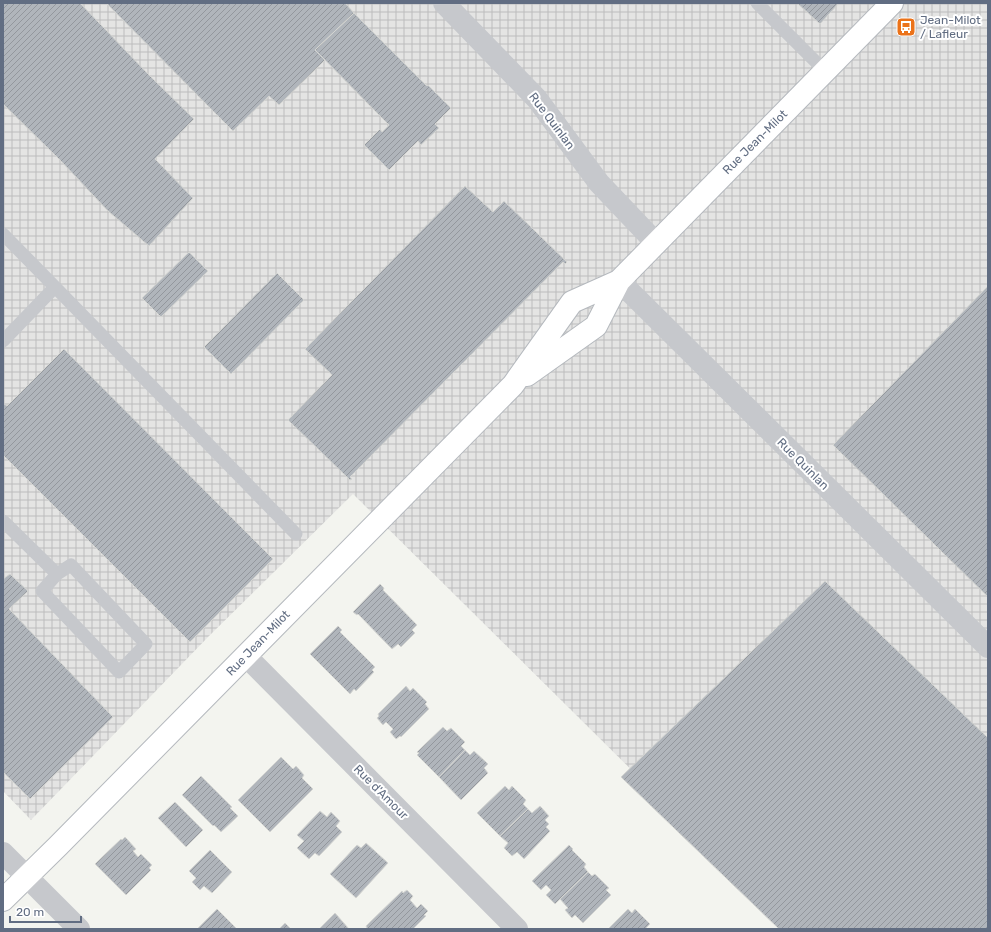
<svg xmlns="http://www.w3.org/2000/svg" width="991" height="932" font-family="Rubik,sans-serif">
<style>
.industrial{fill:url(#industrial-grid)}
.building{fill:url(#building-hatch);stroke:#d4d5d2}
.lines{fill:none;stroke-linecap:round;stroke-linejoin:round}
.secondary-casing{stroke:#b5b9be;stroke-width:24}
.lane{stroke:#c6c8cc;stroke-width:13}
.street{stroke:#c6c8cc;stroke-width:22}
.secondary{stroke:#fff;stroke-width:22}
.labels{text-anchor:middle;stroke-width:4;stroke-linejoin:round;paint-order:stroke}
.poi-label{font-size:12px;fill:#616d82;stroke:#fff;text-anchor:start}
.street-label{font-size:12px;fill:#616d82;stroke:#fff}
</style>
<defs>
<pattern id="industrial-grid" width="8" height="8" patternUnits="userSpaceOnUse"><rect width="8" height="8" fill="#e4e4e3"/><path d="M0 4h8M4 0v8" fill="none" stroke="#bcbdbd"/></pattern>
<pattern id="building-hatch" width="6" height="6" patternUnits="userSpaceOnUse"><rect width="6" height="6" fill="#b0b5bb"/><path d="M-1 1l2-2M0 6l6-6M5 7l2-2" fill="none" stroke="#93979d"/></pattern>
</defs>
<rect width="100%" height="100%" fill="#f3f4ef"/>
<path class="industrial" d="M 3,3 L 988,3 L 988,929 L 792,929 L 353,494 L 209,636 L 31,820 L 3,791 Z"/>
<path class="building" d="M 3,3 L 80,3 L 149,75 L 194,119 L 155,159 L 193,198 L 149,246 L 108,211 L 59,159 L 3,104 Z
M 106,3 L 345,3 L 354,13 L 315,50 L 325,60 L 279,105 L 269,96 L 233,131 Z
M 797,3 L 839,3 L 820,24 Z
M 354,13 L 427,86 L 428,85 L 451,108 L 435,124 L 439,128 L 421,145 L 418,141 L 389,170 L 364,145 L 380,129 L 382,132 L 389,125 L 315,50 Z
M 465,186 L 493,212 L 504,201 L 567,262 L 565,264 L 563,262 L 350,477 L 352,479 L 350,480 L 288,420 L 332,375 L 305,349 Z
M 189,252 L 208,271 L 161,317 L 142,298 Z
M 277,273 L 304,300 L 231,374 L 204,347 Z
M 988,286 L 988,597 L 833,445 Z
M 64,349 L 273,559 L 190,642 L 3,455 L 3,403 L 7,406 Z
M 10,574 L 28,591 L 9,609 L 113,717 L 30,799 L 3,772 L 3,579 Z
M 825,581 L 988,738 L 988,929 L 779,929 L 621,777 Z
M 380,584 L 384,588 L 383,590 L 417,625 L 412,630 L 415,633 L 401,647 L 398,644 L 392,649 L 358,614 L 357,615 L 353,612 Z
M 338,626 L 342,630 L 340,632 L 375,667 L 372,670 L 374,672 L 356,691 L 354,689 L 350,694 L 310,654 Z
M 406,686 L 410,691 L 413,688 L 427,702 L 425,704 L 429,709 L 401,737 L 400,736 L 396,739 L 390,732 L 393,729 L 386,722 L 383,725 L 377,718 L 379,716 L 378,714 Z
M 443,727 L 447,731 L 451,728 L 465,742 L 461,746 L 465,750 L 439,777 L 417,755 L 419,753 L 417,752 Z
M 465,750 L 470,755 L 474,751 L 488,764 L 484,768 L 488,773 L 461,800 L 439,777 Z
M 281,757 L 293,769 L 296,766 L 304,775 L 302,778 L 313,789 L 270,832 L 238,800 Z
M 201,776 L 232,807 L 230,808 L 238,816 L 221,832 L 214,825 L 213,826 L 182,795 Z
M 505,786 L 509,790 L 512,786 L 526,800 L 523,804 L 528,809 L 500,836 L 477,813 Z
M 175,802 L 203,830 L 186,847 L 158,818 Z
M 540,806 L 549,816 L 545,820 L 549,824 L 546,827 L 550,831 L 524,859 L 517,852 L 512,856 L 504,848 L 508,843 L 500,836 L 528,809 L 532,813 Z
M 320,811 L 327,817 L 331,812 L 340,821 L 336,826 L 342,832 L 319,856 L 315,853 L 309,859 L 297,848 L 304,841 L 297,835 Z
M 125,837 L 136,849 L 133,851 L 138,857 L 141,854 L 152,865 L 149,868 L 151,870 L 126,895 L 95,864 L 121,839 L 122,840 Z
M 366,843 L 388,863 L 356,898 L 330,874 L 357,845 L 361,848 Z
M 569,845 L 573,849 L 572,850 L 586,864 L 584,867 L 588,872 L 555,904 L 546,895 L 551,890 L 546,885 L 541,890 L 532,881 Z
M 210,850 L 232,872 L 212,893 L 204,886 L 200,890 L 192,882 L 196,878 L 189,871 Z
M 588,872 L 592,876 L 595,874 L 609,888 L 606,890 L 611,895 L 583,923 L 575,915 L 572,918 L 565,910 L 568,908 L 560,899 Z
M 407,890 L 413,896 L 410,900 L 417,908 L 421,904 L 428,911 L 424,915 L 426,916 L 413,929 L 366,929 L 367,928 L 366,926 L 402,891 L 403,893 Z
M 217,909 L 237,929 L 197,929 Z
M 628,909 L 632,913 L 635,909 L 650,924 L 646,928 L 648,929 L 608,929 Z
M 335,913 L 349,929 L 319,929 Z
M 285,923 L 291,929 L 279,929 Z"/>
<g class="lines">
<defs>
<path id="secondary" d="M 527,375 L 596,326 L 619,281 L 892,3
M 3,900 L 58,846 L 513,385 L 572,302 L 619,281"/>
</defs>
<use href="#secondary" class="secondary-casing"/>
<path class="lane" d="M 757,3 L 825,71
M 3,234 L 55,287 L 3,341
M 55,287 L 296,534
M 3,521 L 57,574
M 71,565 L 146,644 L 119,672 L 42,591 L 57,574 Z"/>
<path class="street" d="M 444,3 L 537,99 L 599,183 L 656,243
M 619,281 L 988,647
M 246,656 L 517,929
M 3,853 L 79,929"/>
<use href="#secondary" class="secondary"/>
</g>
<defs>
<symbol id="bus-square" viewBox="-11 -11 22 22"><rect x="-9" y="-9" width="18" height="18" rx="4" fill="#eb7219" stroke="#fff"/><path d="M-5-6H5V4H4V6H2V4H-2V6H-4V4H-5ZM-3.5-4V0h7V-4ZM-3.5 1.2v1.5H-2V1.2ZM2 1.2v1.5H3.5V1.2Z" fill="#fff"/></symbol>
</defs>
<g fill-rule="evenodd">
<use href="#bus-square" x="895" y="16" width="22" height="22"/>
</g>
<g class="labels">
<g class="poi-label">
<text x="920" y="24">Jean-Milot<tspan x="920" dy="14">/ Lafleur</tspan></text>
</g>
<g class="street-label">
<text transform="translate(552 121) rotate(53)" y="4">Rue Quinlan</text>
<text transform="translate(755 142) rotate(-45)" y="4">Rue Jean-Milot</text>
<text transform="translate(803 464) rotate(45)" y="4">Rue Quinlan</text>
<text transform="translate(258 643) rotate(-46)" y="4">Rue Jean-Milot</text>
<text transform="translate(381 792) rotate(45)" y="4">Rue d'Amour</text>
</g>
</g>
<rect width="991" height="932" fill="none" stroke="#616d82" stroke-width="8"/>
<path d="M10 916v6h71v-6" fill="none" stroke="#616d82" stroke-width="2"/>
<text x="16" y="916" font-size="12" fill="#616d82" stroke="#ffffff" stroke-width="3" paint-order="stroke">20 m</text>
</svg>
